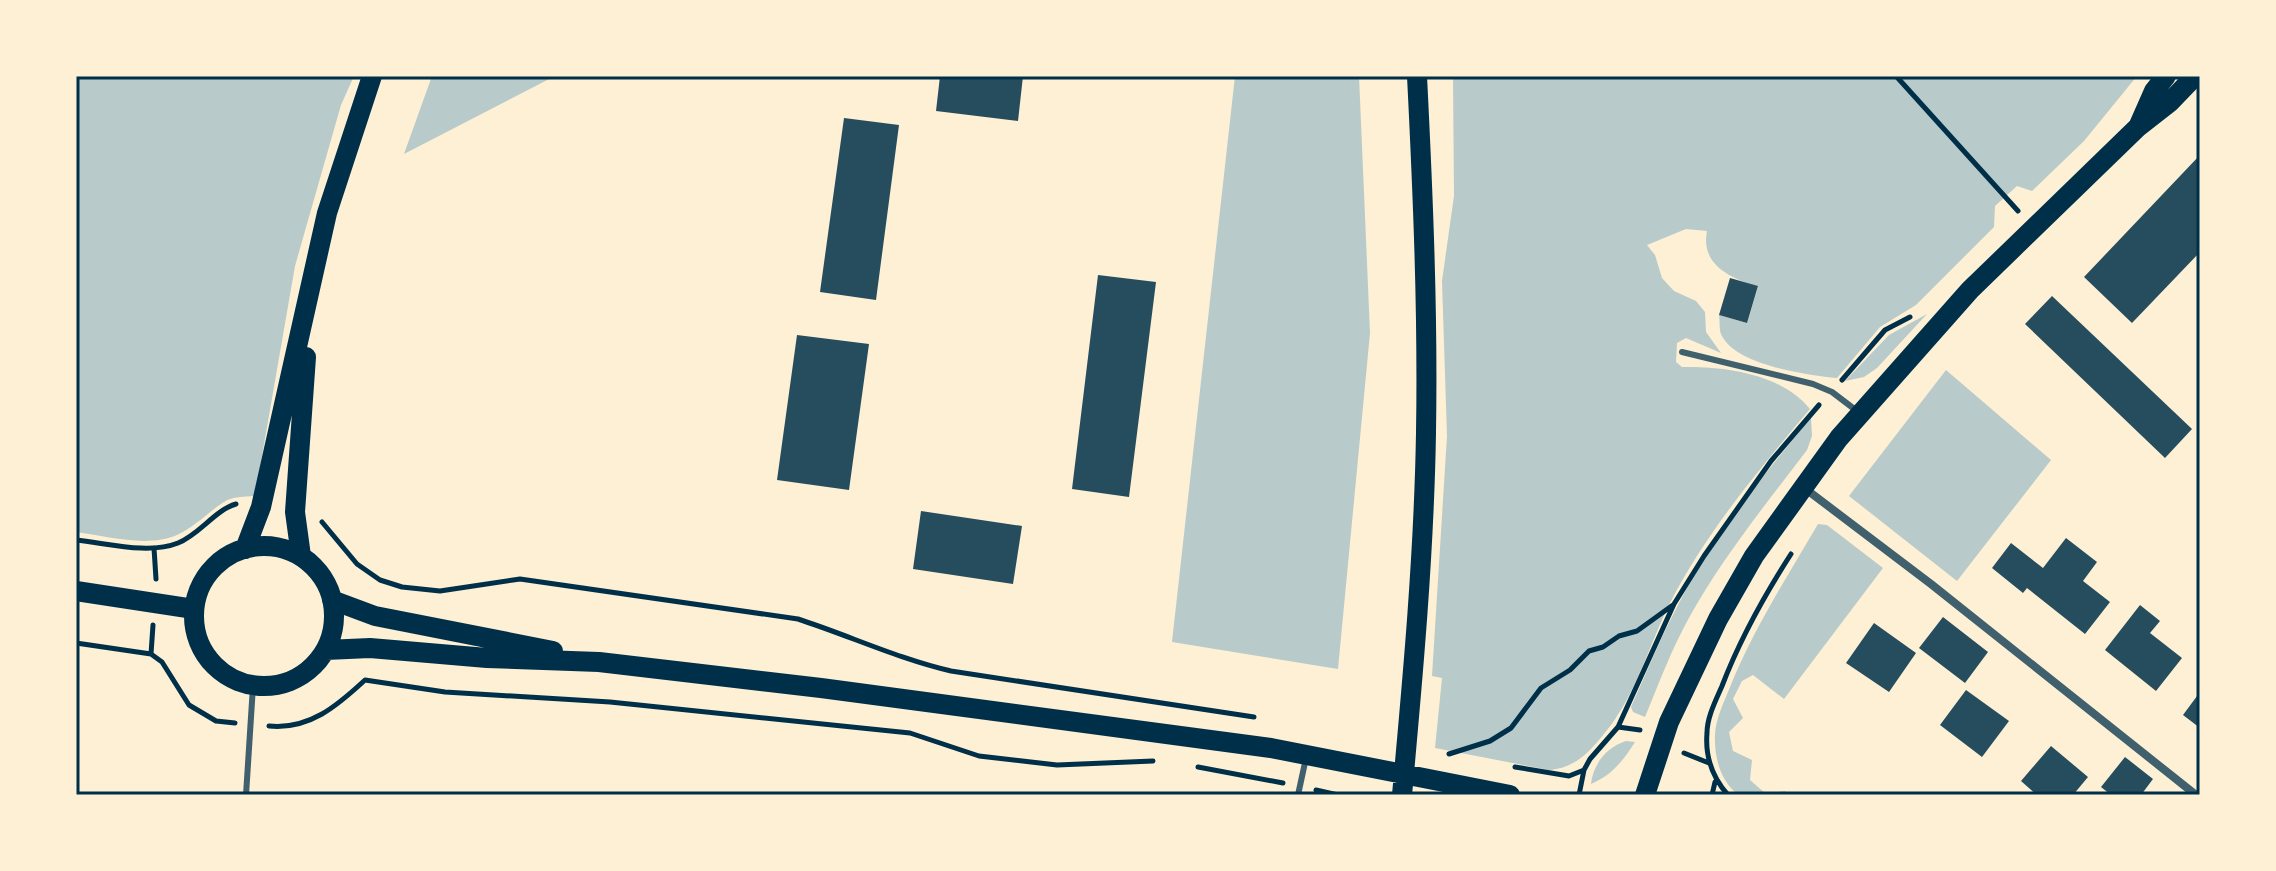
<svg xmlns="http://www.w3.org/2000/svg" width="2276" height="871" font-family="'Source Serif 4',serif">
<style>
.green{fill:#b9caca}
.building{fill:#264d5e}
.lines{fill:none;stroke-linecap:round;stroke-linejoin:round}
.path{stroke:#003049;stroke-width:5}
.service{stroke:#3f606c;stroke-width:6}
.minor{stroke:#3f606c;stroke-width:8}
.primary{stroke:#003049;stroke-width:20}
.neatline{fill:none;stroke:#003049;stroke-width:3}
</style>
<rect width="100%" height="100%" fill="#fdf0d5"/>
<path class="green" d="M 76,76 L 354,76 L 341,105 L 295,266 L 255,496 C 244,497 233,496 224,502 C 208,512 195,527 177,535 C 147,548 107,536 76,532 Z
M 432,76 L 555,76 L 404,154 Z
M 1235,76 L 1359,76 L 1370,333 L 1338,669 L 1172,642 Z
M 1453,76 L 2137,76 L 2084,141 L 2032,191 L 2017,186 L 1995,206 L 1994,227 L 1916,305 L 1880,327 L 1837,378 C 1807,375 1734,365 1721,334 C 1719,329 1720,320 1719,315 L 1747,323 L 1758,287 C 1731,278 1700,265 1707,231 L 1686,229 L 1647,245 L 1655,255 L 1662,278 L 1674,291 L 1696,301 L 1705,312 L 1706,332 L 1721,353 L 1686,338 L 1677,343 L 1676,362 L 1682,367 C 1725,366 1782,374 1810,409 C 1760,468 1705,534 1670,603 C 1650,643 1637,690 1611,725 C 1594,747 1578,768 1549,770 L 1435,748 L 1442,678 L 1432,676 L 1447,436 L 1442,281 L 1454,196 Z
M 1927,314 L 1877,368 L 1864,377 L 1845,381 L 1889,335 Z
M 1946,370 L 2051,460 L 1957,581 L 1849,496 Z
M 1811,418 L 1812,436 L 1807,450 C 1766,504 1723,557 1690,616 C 1672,648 1659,683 1645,717 L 1633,712 L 1631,707 C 1646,674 1660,639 1677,607 C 1711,540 1763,475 1811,418 Z
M 1818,524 L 1827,525 L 1883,568 L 1784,699 L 1753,675 L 1742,681 L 1733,699 L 1743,718 L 1729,732 L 1733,751 L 1752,760 L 1750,780 L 1766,794 L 1785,791 L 1787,795 L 1739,795 C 1720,782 1714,756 1715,734 C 1716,718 1724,702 1730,687 C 1753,630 1787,577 1818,524 Z
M 1626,741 L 1635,742 C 1623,761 1612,775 1591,784 C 1593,765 1606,747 1626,741 Z"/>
<path class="building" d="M 940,76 L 1023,76 L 1018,121 L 936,111 Z
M 844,118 L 899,125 L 876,300 L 820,292 Z
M 2200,155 L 2200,252 L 2132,323 L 2084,277 Z
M 1098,275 L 1156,282 L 1129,497 L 1072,489 Z
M 1730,278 L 1758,286 L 1747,323 L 1719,315 Z
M 2052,296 L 2192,429 L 2165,458 L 2025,324 Z
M 797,335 L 869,344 L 849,490 L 777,480 Z
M 921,511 L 1022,526 L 1013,584 L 913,569 Z
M 2066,538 L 2097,562 L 2083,581 L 2110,602 L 2085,634 L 2027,588 L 2023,593 L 1992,568 L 2011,543 L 2043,568 Z
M 2140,605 L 2160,621 L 2150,633 L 2182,658 L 2156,691 L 2105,650 Z
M 1943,617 L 1988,652 L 1965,683 L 1919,648 Z
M 1874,623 L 1916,653 L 1889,692 L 1846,663 Z
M 1966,690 L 2009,721 L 1982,757 L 1940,725 Z
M 2200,692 L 2200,728 L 2183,715 Z
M 2051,746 L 2088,777 L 2073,795 L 2037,795 L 2021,781 Z
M 2125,757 L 2153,779 L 2141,795 L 2111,795 L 2101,787 Z"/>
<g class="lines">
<path class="path" d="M 1896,76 L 2018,211
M 1842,380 L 1885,330 L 1910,317
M 322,522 L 357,564 L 380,580 L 402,587 L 440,591 L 520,579 L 798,619 C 850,636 899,659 951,671 L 1254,717
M 76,540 C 107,543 148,555 178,543 C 200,534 215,510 236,504
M 154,548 L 156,579
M 76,643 L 151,654 L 162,662 L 189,705 L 216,721 L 235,723
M 151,654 L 153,625
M 269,726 C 309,730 337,706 365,680 L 445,692 L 610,702 L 910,733 L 979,756 L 1057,765 L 1153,761
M 1618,727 L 1640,730
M 1684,753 L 1709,763
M 1449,754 L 1490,741 L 1511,728 L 1541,688 L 1570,670 L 1589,651 L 1603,647 L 1619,636 L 1637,631 L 1673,605
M 1198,767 L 1283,783
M 1515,767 L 1569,776 L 1584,770
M 1316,790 L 1338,795
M 1579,795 L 1584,770 L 1590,759 L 1618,727 L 1674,604 L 1704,556 L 1771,461 L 1819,405
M 1712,795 L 1715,782
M 1728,795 C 1712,777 1705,757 1707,733 C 1707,717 1716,700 1722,686 C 1740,639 1764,596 1791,554"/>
<path class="service" d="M 1682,352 L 1813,384 L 1832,392 L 1857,411
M 246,795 L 253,686
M 1298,795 L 1306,758"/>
<path class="minor" d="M 1803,487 L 1931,584 L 2196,795"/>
<path class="primary" d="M 2139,125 L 2154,91 L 2166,76
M194 616a70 70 0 1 1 140 0a70 70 0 1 1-140 0Z
M 245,549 L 261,507 L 327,213 L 372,76
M 301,556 L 295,512 L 306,357
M 76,591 L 194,609
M 332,600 L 375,616 L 553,651
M 326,650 L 370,648 L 487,658 L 599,662 L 821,688 L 1271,748 L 1510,795
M 1402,795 C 1413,675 1424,554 1426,433 C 1428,314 1423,195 1417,76
M 1645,795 L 1669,722 L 1718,619 L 1754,556 L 1839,438 L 1970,290 L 2138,127 L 2170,102 L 2195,76"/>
</g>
<rect width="2276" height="871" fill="none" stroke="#fdf0d5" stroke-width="156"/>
<rect x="78" y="78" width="2120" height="715" class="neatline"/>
</svg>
